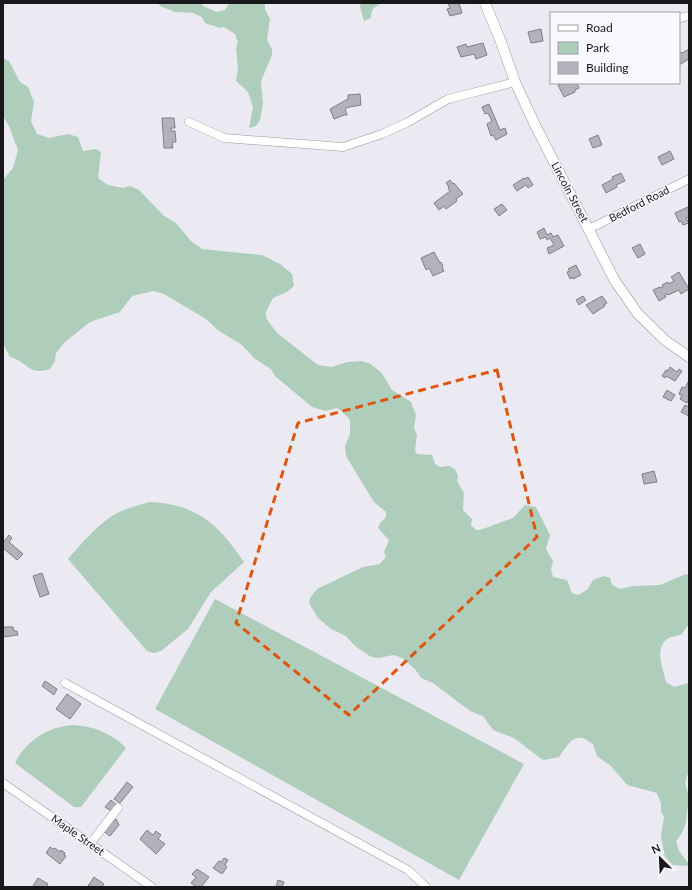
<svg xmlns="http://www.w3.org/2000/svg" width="692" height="890" font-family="Lato,sans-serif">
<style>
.green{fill:#aecdbb}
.building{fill:#b2b2ba;stroke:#7f7f86}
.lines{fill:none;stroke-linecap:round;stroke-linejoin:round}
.minor-casing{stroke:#9898a0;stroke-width:9}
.major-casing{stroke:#9898a0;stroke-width:11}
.minor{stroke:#fff;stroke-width:8}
.major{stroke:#fff;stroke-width:10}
.marked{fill:none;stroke:#de560d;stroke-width:3;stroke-dasharray:8 5;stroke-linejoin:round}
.labels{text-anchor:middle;stroke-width:3;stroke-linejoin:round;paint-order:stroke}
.street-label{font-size:11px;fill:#18181b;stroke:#f8f8fe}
</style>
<rect width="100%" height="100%" fill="#ebeaf2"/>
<path class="green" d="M 158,3 L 202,3 L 203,6 L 217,12 L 225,10 L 229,3 L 265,3 L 265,9 L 270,19 L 267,40 L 272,49 L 272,55 L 261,81 L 263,104 L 260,120 L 256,126 L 249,128 L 253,107 L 248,92 L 236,81 L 238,69 L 236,48 L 238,42 L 235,34 L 224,27 L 220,28 L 205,23 L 202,17 L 193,13 L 175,12 L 160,6 Z
M 361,3 L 382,3 C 374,7 371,9 371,18 L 364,21 L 360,7 Z
M 3,58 L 9,61 L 20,82 L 28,87 L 34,102 L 31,121 L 37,134 L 49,138 L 68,134 L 78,137 L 83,151 L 96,149 L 101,152 L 98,178 L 108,185 L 123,188 L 130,186 L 139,190 L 164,216 L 176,223 L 191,241 L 202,249 L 262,255 L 280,264 L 292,274 L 294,286 L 287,292 L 273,298 L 266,312 L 266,318 L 277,333 L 318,365 L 332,367 L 347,362 L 361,361 L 369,363 L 381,372 L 392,390 L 411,402 L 416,415 L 414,428 L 417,435 L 415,450 L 417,454 L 432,455 L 435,464 L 440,467 L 449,466 L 455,469 L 458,476 L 457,481 L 464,493 L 463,510 L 472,519 L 471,525 L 476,530 L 480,530 L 513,518 L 525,505 L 536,507 L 550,535 L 546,549 L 553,561 L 551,569 L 553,577 L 567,580 L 572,593 L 578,595 L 587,590 L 593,580 L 604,576 L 610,578 L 612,585 L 620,589 L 633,586 L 660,585 L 686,574 L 689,575 L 689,626 L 687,626 L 682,634 C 678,636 671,636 667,639 C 654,650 663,668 666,682 L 674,687 L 689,683 L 689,771 C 683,786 686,783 689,798 C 690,804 687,807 687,813 C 686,825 684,832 676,841 L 679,851 L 689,864 L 689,866 L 673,865 L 665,857 L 661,836 L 664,817 L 661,811 L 661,804 L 657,793 L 627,785 L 611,766 L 597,756 L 593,744 C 589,742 585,738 581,738 C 571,736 564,751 559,757 L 544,760 L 540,758 L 514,738 L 493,730 L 483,716 L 470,711 L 433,683 L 421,678 L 415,669 L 402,658 L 393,655 L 379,658 L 371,657 L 355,646 L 346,636 L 331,629 L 318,618 L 309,603 L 310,598 L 317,589 L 363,567 L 380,564 L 386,557 L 384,552 L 389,540 L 378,528 L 380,523 L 386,517 L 386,512 L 374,502 L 346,456 L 345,446 L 350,434 L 350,420 L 344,413 L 337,408 L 326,411 L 312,407 L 275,376 L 271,369 L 255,359 L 242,345 L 219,331 L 206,319 L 164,294 L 154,291 L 132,296 L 120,312 L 90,322 L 65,342 L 56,353 L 55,361 L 50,369 C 27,376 29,362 10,357 L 3,343 L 3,180 L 13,168 L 18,150 L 9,126 L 3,116 Z
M 149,502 C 197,504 218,524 244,562 L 211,592 L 188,629 L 161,651 L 154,653 L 147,651 L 68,559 C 83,542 99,522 119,512 C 129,508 139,505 149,502 Z
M 215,599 L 524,764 L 459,880 L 155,709 Z
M 73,725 C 94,726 111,733 126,748 L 81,807 L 74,807 L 15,763 C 27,740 47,727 73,725 Z"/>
<path class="building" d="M 448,3 L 459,3 L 462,13 L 450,16 L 447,9 L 450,8 Z
M 541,29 L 543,41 L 531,43 L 528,32 Z
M 483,43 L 487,55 L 476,59 L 474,54 L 461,57 L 457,47 L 466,44 L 467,47 Z
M 689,49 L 689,59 L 679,65 L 679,53 L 681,52 L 682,53 Z
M 563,83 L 577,83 L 579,88 L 575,90 L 575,92 L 564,97 L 558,85 Z
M 360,94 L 361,105 L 349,107 L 345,109 L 347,115 L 344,115 L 334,119 L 330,109 L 348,99 L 348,95 Z
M 489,104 L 500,130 L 505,128 L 507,134 L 496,140 L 493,135 L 491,136 L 487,124 L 492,121 L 488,113 L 485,114 L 482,107 Z
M 162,118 L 174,118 L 175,128 L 171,128 L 171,131 L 175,131 L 176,142 L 172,142 L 173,148 L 164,148 Z
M 598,135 L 602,145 L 593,148 L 589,139 Z
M 670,151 L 674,159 L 662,165 L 658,157 Z
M 621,173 L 625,181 L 616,185 L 617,187 L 606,193 L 602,185 L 613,179 L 612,177 Z
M 528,177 L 533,185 L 528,188 L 526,185 L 517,191 L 513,185 L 524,178 L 525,179 Z
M 450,180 L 453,184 L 454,183 L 463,194 L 456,199 L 457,201 L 446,209 L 444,206 L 439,210 L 434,203 L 450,191 L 448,188 L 449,187 L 446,183 Z
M 502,204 L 507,210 L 499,216 L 494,209 Z
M 688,207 L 689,217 L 686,218 L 689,223 L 683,225 L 681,221 L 679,222 L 675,213 Z
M 544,228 L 547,235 L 551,233 L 553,237 L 558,235 L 564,246 L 549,254 L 547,248 L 554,245 L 550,238 L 547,240 L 546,237 L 540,239 L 537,232 Z
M 640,244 L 645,254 L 638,258 L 632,248 Z
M 434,252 L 440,263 L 441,262 L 443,266 L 442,267 L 444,271 L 433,276 L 429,268 L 426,270 L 421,258 Z
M 576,265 L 581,275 L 573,279 L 573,277 L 570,279 L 567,272 L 570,271 L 568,269 Z
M 679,272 L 689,289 L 681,294 L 679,290 L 668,295 L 667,294 L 665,295 L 666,297 L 659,301 L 653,290 L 660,287 L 661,288 L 663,287 L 662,285 L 668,282 L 669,284 L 674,281 L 671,277 Z
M 583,296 L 586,300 L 579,305 L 576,300 Z
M 602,296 L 607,303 L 604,305 L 605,306 L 593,314 L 586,305 Z
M 670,367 L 677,372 L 679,369 L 682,371 L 675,381 L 666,376 L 665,378 L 662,376 L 666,370 L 668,371 Z
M 688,382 L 689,383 L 689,400 L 687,403 L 680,399 L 682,395 L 679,394 L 682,387 L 685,388 Z
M 667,390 L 675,395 L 671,401 L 663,397 Z
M 685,405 L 689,407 L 689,416 L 681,412 Z
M 654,471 L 657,482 L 644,484 L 642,474 Z
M 9,535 L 12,538 L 9,542 L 23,554 L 17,560 L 3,548 L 3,543 Z
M 42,573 L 49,594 L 40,597 L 33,576 Z
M 3,627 L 13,627 L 14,631 L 17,631 L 18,635 L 3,637 L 3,641 Z
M 45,681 L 57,689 L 54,695 L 42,686 Z
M 67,694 L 81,704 L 70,719 L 56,709 Z
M 127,782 L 133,787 L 120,803 L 114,799 Z
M 111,800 L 118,806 L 113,812 L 105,807 Z
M 111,819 L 114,821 L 116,819 L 119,825 L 110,836 L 102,830 Z
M 147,830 L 153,835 L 156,831 L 161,835 L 158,839 L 165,844 L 156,854 L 140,839 Z
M 50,847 L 53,849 L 55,848 L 60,852 L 61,850 L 65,853 L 64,855 L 66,856 L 60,864 L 46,853 Z
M 224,858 L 228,860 L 225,865 L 227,867 L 222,874 L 213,868 L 219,861 L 221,862 Z
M 197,869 L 209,877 L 201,887 L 197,887 L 191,883 L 196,877 L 192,874 Z
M 94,877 L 104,884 L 102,887 L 88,886 Z
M 38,878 L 48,884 L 46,887 L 35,887 L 33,886 Z
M 278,880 L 284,882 L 282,887 L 276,887 Z"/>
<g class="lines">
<defs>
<path id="minor" d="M 679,18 L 689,16
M 189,122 L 224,138 L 343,147 L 382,134 L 408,122 L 448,99 L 515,82
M 589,229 L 689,179
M 65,683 L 408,870 L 426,887
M 3,783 L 152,887
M 90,844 L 118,808"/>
<path id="major" d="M 485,3 L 501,42 L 515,82 L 535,125 L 615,281 L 638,314 L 666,341 L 689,357"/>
</defs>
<use href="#minor" class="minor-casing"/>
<use href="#major" class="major-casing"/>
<use href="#minor" class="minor"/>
<use href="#major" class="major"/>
</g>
<path class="marked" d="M 497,370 L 537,537 L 349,715 L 236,623 L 298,423 Z"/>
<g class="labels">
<g class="street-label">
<text transform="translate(570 192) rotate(62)" y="4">Lincoln Street</text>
<text transform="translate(639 204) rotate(-27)" y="4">Bedford Road</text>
<text transform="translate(78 835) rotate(35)" y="4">Maple Street</text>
</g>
</g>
<rect width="692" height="890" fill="none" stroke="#18181b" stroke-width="8"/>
<rect x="550" y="12" width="130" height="72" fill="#f8f8fe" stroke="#9e9ea3"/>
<rect x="558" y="25" width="20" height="6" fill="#ffffff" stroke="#9e9ea3"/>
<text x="586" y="32" font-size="12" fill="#18181b">Road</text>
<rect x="558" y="42" width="20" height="12" fill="#aecdbb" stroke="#9e9ea3"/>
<text x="586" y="52" font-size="12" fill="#18181b">Park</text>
<rect x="558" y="62" width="20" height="12" fill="#b2b2ba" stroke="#9e9ea3"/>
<text x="586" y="72" font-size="12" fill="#18181b">Building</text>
<g transform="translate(660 858) rotate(336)" stroke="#f8f8fe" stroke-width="3" paint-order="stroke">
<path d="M0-3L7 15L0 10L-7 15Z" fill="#18181b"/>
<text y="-6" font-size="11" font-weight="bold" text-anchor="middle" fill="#18181b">N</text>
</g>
</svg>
